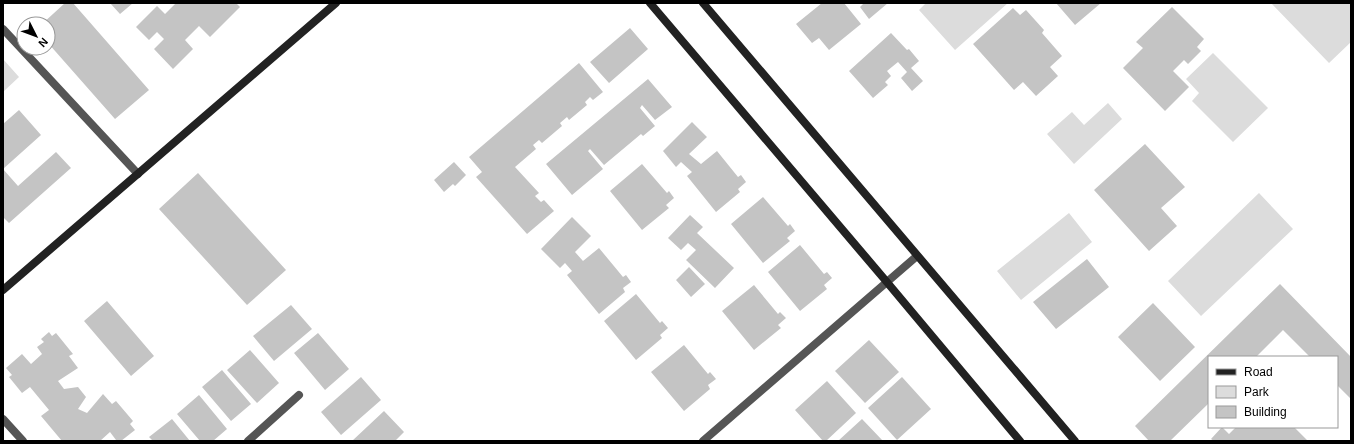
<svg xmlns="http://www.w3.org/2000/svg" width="1354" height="444" font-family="Arial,sans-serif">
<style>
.green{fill:#dcdcdc}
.building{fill:#c4c4c4}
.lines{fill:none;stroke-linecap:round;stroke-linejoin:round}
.street{stroke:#555;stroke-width:8}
.secondary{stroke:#222;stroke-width:8}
</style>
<rect width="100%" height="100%" fill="#fff"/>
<path class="green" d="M 926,3 L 1008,3 L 955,50 L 919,10 Z
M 1271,3 L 1351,3 L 1351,42 L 1329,63 Z
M 1213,53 L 1268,108 L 1233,142 L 1192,101 L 1199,93 L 1186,79 Z
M 3,59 L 19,77 L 3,92 Z
M 1108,103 L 1122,119 L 1074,164 L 1047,134 L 1072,112 L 1084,125 Z
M 1259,193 L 1293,229 L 1201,316 L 1168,281 Z
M 1069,213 L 1092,242 L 1021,300 L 997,271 Z"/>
<path class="building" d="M 65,3 L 73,3 L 149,90 L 115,119 L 48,43 L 48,24 L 42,24 Z
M 110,3 L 133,3 L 120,14 Z
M 176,3 L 236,3 L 240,7 L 210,37 L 199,26 L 185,40 L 193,49 L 173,69 L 154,49 L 164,39 L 157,32 L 149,40 L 136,27 L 157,6 L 165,14 Z
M 822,3 L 844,3 L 861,24 L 829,50 L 819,38 L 812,43 L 796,24 Z
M 863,3 L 888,3 L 869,19 L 860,7 L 863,4 Z
M 1056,3 L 1101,3 L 1075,25 Z
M 1172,7 L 1204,39 L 1197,47 L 1201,51 L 1188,64 L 1184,60 L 1173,71 L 1189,87 L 1165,111 L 1123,68 L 1143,48 L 1136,42 Z
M 1013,8 L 1020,15 L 1026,10 L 1044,30 L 1042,33 L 1062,56 L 1050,67 L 1058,76 L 1036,96 L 1023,82 L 1014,90 L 973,44 Z
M 630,28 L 648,49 L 609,83 L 590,62 Z
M 891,33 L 907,50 L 909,49 L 919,61 L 911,68 L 923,81 L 912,91 L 901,78 L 907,72 L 898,62 L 887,71 L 891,76 L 885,82 L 888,85 L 873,98 L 849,71 Z
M 579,63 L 603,92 L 593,100 L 590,97 L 585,102 L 587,105 L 569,120 L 567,117 L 560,123 L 562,126 L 542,143 L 539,140 L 533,145 L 536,149 L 515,167 L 539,193 L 535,196 L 541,202 L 544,200 L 554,211 L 527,234 L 476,177 L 482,172 L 469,157 Z
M 648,79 L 672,107 L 655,120 L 642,105 L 640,108 L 655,126 L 643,136 L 641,134 L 604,165 L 590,149 L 588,151 L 603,169 L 572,195 L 546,164 Z
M 19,110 L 41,135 L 3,169 L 18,186 L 56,152 L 71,168 L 9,223 L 3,217 L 3,124 Z
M 692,122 L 707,137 L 689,154 L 701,164 L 717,151 L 738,177 L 741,175 L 746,182 L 738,189 L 740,192 L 716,212 L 687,176 L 692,172 L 681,162 L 676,167 L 663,151 Z
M 1145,144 L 1185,187 L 1161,208 L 1177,226 L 1149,251 L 1094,190 Z
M 454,162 L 466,175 L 455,186 L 453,184 L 444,192 L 434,180 Z
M 642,164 L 667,193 L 669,191 L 674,198 L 666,205 L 669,208 L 642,230 L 610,191 Z
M 198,173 L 286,270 L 247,305 L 159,209 Z
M 763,197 L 788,226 L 790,224 L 795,231 L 787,238 L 790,241 L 763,263 L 731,224 Z
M 690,215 L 703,227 L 697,233 L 734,268 L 715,288 L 686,260 L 696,250 L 688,243 L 681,250 L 668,238 Z
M 572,217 L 591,236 L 575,252 L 583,261 L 599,248 L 623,277 L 626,275 L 631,282 L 623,288 L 625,292 L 599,314 L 567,275 L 572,271 L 565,263 L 560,268 L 541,249 Z
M 800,245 L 824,274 L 827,272 L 832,278 L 824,285 L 827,289 L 800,311 L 768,272 Z
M 1087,259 L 1109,287 L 1056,329 L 1033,302 Z
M 689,267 L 705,284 L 691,297 L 676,280 Z
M 1280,284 L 1351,357 L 1351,399 L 1337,385 L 1337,357 L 1310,357 L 1283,330 L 1256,357 L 1209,357 L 1209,403 L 1170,441 L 1149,441 L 1135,426 Z
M 754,285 L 778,314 L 780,312 L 786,318 L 778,325 L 781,328 L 754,350 L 722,311 Z
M 636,294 L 660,323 L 662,321 L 668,328 L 660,335 L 662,338 L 636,360 L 604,321 Z
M 107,301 L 154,356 L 131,376 L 84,321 Z
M 1153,303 L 1195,347 L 1160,381 L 1118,337 Z
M 291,305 L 312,329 L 274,361 L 253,336 Z
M 49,332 L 52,336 L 56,333 L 73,354 L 69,356 L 78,368 L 58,381 L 64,389 L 78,387 L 86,397 L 78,409 L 87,413 L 103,394 L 112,404 L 116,401 L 133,421 L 130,424 L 135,430 L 121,441 L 114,441 L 116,440 L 110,432 L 100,441 L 62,441 L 41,416 L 49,410 L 30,387 L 22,393 L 9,377 L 12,375 L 6,368 L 22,354 L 31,364 L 42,354 L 37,347 L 44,342 L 41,339 Z
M 318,333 L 349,369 L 325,390 L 294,353 Z
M 869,340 L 899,372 L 865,403 L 835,371 Z
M 684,345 L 708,374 L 710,372 L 716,379 L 708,385 L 710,389 L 684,411 L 651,372 Z
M 250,350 L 279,383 L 257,403 L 227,370 Z
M 222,370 L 251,404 L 231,421 L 202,387 Z
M 361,377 L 381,400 L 341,435 L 321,412 Z
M 902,377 L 931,409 L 897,440 L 868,408 Z
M 827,381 L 856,413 L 826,441 L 823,441 L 795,410 Z
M 199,395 L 227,429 L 213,441 L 200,441 L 177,414 Z
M 384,411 L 404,432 L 395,441 L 352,441 Z
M 172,419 L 190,441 L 153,441 L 149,437 Z
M 862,419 L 883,441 L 838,441 Z
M 1222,427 L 1229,434 L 1236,427 L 1294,427 L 1308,441 L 1214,441 L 1211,439 Z"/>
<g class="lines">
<path class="street" d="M 3,29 L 138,174
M 3,419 L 23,441
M 248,441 L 299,395
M 703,441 L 917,256"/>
<path class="secondary" d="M 650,3 L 886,281 L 1020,441
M 703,3 L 1075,441
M 3,290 L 336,3"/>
</g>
<rect width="1354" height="444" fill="none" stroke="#000000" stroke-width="8"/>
<rect x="1208" y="356" width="130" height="72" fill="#ffffff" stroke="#999999"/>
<rect x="1216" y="369" width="20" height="6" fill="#222222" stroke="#999999"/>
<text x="1244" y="376" font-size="12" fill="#000000">Road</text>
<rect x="1216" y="386" width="20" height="12" fill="#dcdcdc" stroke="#999999"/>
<text x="1244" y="396" font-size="12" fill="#000000">Park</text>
<rect x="1216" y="406" width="20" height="12" fill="#c4c4c4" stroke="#999999"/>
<text x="1244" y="416" font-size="12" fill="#000000">Building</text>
<g transform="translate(36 36) rotate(132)"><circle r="19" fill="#ffffff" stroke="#999999"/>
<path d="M0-3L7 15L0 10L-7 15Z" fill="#000000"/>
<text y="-6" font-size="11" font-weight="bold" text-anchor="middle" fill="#000000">N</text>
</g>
</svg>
